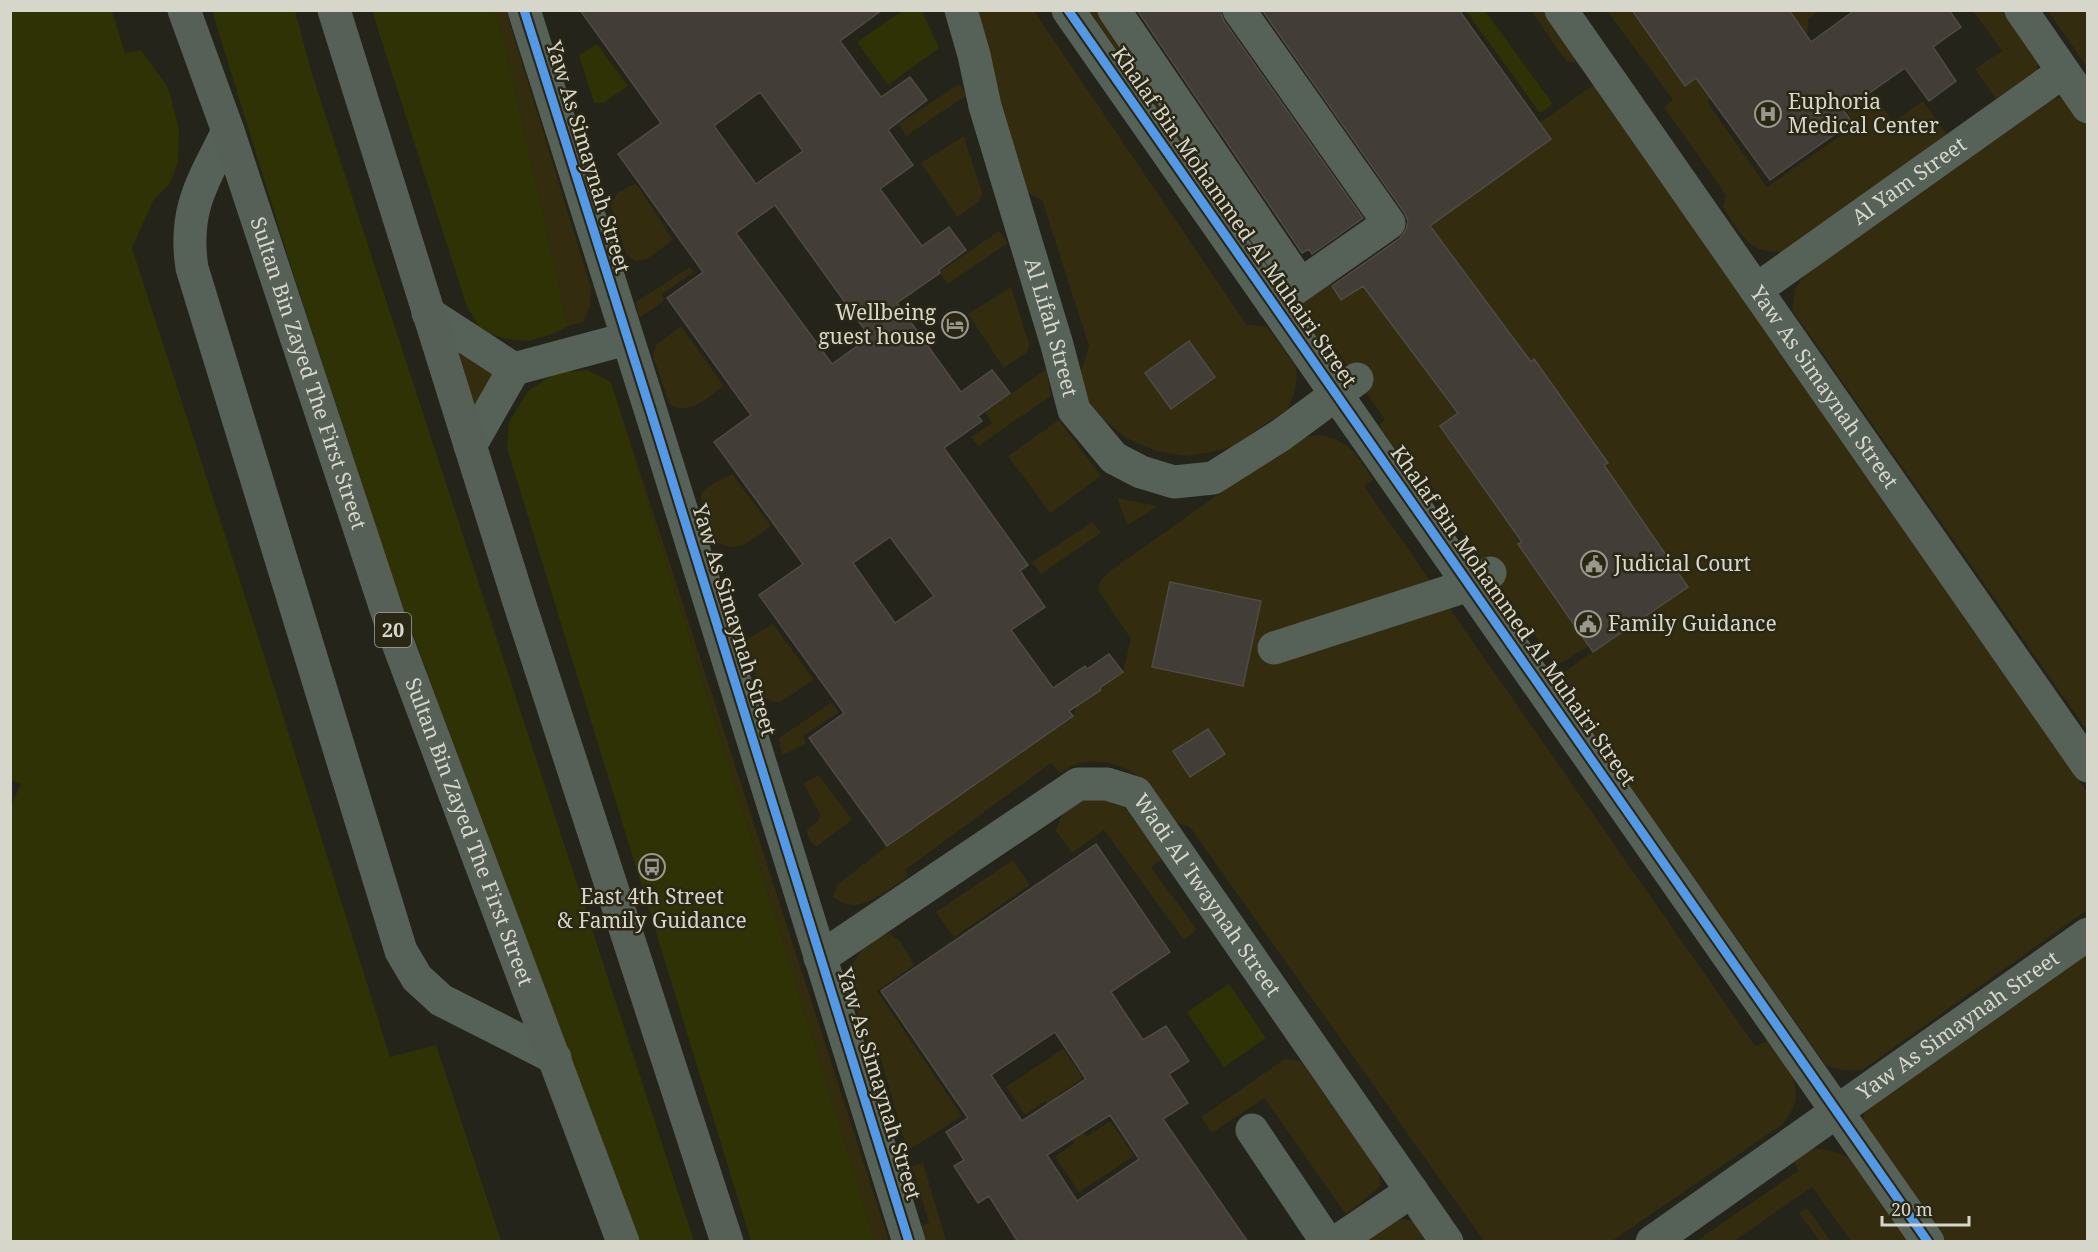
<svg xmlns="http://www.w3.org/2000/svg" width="2098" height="1252" font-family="'Noto Serif',serif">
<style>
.green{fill:#2f3204}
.sand{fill:#342c0e;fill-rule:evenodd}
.building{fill:#423e37;stroke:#4f4b44;stroke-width:1.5;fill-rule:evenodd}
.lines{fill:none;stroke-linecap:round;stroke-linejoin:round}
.minor{stroke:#566158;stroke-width:33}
.major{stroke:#576056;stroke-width:33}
.cycleway-casing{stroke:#2a2715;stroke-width:13}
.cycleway{stroke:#5399e6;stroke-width:9}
.labels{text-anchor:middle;stroke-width:5;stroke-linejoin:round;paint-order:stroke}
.shield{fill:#2a2715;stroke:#a3a294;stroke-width:1.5}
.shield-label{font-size:20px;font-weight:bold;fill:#d7d6cb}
.poi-label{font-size:21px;fill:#d7d6cb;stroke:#2a2715;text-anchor:start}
.street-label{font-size:21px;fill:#d7d6cb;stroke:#2a2715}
</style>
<rect width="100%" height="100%" fill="#25241a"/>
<path class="green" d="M 10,11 L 112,11 L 125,53 L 141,50 L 168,87 L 179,130 L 178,163 L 169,185 L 154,199 L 132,248 L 264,655 L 390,1057 L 436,1045 L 501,1241 L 11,1241 L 10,807 L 21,784 L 10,779 Z
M 212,11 L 295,11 L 313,77 L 694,1241 L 640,1241 L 551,1011 L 394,582 L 295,279 Z
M 372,11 L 495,11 L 506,49 L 568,326 L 555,333 L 529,341 L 505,339 L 482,331 L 467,307 Z
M 902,11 L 922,11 L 939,48 L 888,85 L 857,42 Z
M 1466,11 L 1485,11 L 1553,104 L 1540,113 Z
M 597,44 L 628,86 L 603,103 L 594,103 L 579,55 Z
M 587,370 L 611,382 L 875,1241 L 751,1241 L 507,448 L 509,422 L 528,391 L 556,373 Z
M 1229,984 L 1266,1038 L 1224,1067 L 1187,1012 Z"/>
<path class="sand" d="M 495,11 L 506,11 L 591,288 L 590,307 L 583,322 L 568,326 L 506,49 Z
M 976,11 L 1034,11 L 1246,324 L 1267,327 L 1295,365 L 1297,378 L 1294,393 L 1288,409 L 1233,446 L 1211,452 L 1186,456 L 1156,451 L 1126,438 L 1103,419 L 1088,399 L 1080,374 L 1089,346 L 1042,200 L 1026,192 Z
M 1088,11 L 1101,11 L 1276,275 L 1272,276 Z
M 1531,11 L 1545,11 L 1578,59 L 1574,63 L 1566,61 Z
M 1607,11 L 1632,11 L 1685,86 L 1790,13 L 1789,11 L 1820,11 L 1808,19 L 1808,32 L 1707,102 L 1767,187 L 1856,125 L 1847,112 L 1873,94 L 1893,122 L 1923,101 L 1949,137 L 1785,251 C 1748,256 1741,233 1723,207 L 1726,195 L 1664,107 L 1673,100 Z
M 1973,11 L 2002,11 L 2021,17 L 2041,55 L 2036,71 L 1996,99 L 1975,69 L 2002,51 Z
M 2048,11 L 2087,11 L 2087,67 Z
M 959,84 L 967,95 L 906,136 L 899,124 Z
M 1595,84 L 2087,792 L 2087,910 L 1862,1070 L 1843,1070 L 1826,1065 L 1555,679 L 1593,651 L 1612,478 L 1519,544 L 1589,646 L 1556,666 L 1425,477 L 1417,482 L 1379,425 L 1385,420 L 1326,335 L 1318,340 L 1296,312 L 1296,307 L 1329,282 L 1341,300 L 1415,251 L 1401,230 L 1409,225 L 1417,235 L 1551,139 L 1539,123 ZM 1534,360 L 1608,463 L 1513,529 L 1440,426 Z
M 2065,97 L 2088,108 L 2087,730 L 1792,310 L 1795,289 L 1807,272 L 2048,99 Z
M 964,136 L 982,193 L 980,201 L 957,217 L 921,163 Z
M 636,183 L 673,240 L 647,259 L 635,261 L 626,254 L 611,206 L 617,193 Z
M 999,231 L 1008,243 L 948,284 L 939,272 Z
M 690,267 L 694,272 L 662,294 L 664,301 L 639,318 L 636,302 Z
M 1011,287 L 1029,344 L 1027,352 L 1004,368 L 968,314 Z
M 681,326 L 724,386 C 708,397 688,418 669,403 L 653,356 L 656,345 Z
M 454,338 L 505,370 L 477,418 Z
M 1046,369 L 1051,396 L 978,446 L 971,437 L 992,423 L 985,412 Z
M 611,382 L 889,1241 L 875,1241 Z
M 1059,420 L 1101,476 L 1050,513 L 1008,456 Z
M 1319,435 C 1350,440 1357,455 1373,480 L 1364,486 L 1755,1046 L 1767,1041 C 1782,1059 1804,1082 1793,1108 C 1790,1113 1786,1118 1783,1124 L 1612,1241 L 1484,1241 L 1190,827 L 1172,822 C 1163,809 1155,795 1145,783 C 1130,765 1099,757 1076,764 C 1071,766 1065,770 1060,773 L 1051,763 L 905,870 L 909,876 C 893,886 874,902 856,905 C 849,906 839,901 833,897 L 837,885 L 887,846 L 1072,716 L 1077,706 L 1123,672 L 1131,639 L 1098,590 L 1100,582 L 1107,573 L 1297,439 Z
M 732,474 L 771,526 C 750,541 740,555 714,541 C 710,530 696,500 703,491 C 709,484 723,479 732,474 Z
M 1117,498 L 1158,506 L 1128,525 Z
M 1092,522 L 1101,533 L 1041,574 L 1032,562 Z
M 773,624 L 814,680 L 780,702 L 771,701 L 762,696 L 746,643 L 749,638 Z
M 831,703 L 839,712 L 803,736 L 806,743 L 782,756 L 779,738 Z
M 819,775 L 852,820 L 817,846 C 809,842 808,838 807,830 L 818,821 L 820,815 L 804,784 Z
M 1084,798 L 1118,798 L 1162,859 L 1151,867 L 1197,930 L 1184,940 L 1104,830 L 1072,853 L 1056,831 C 1062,812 1066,806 1084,798 Z
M 1013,860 L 1030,885 L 954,937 L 936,912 Z
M 890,934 L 900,941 L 914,965 L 877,991 L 962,1116 L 912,1148 L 906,1146 L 876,1043 L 868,1045 L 849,984 L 853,963 L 865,945 L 878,935 Z
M 2087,949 L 2087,1241 L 1946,1241 L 1862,1123 L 1868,1102 Z
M 1063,1049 L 1083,1078 L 1058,1095 L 1086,1137 L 1110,1121 L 1134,1156 L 1079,1192 L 1055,1157 L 1074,1143 L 1045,1101 L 1025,1115 L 1006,1087 Z
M 1285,1059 L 1300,1061 L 1379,1170 L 1380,1187 L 1346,1214 L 1264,1098 L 1212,1133 L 1201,1117 Z
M 1809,1148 C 1827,1149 1840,1151 1855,1163 L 1910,1241 L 1851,1241 L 1812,1187 L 1734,1241 L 1695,1242 L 1799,1170 L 1792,1159 Z
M 923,1163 L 946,1241 L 926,1241 L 921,1226 L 929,1223 L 912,1166 Z
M 1807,1208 L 1831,1241 L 1820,1241 L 1799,1213 Z
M 1403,1219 L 1416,1222 L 1436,1242 L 1367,1242 C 1374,1226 1388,1222 1403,1219 Z"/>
<path class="building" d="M 580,10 L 882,10 L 840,41 L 881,97 L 910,77 L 927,100 L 888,130 L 913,165 L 880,189 L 922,246 L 949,227 L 966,250 L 939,270 L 940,273 L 897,303 L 961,392 L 992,370 L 1010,393 L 978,416 L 982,421 L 944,448 L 1028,565 L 1020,571 L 1045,607 L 1011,630 L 1053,688 L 1085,666 L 1087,669 L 1109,654 L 1123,672 L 1100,688 L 1101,690 L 1069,711 L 1073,716 L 887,846 L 809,738 L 844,713 L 759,595 L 803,564 L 714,442 L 751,415 L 667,298 L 703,272 L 618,154 L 661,123 ZM 760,92 L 803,151 L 756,184 L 714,126 ZM 775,205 L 870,337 L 832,364 L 736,233 ZM 890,537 L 934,596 L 895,623 L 853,563 Z
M 1137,10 L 1220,10 L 1224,21 L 1363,218 L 1312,254 L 1309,249 L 1302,253 Z
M 1262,10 L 1459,10 L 1551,139 L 1430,226 L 1531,362 L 1534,359 L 1608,463 L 1604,465 L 1688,587 L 1593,652 L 1518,544 L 1522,542 L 1440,426 L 1458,413 L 1363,286 L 1341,300 L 1332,286 L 1400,238 L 1406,230 L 1408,221 L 1404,212 Z
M 1632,10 L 1789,10 L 1811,42 L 1855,10 L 1949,10 L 1961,27 L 1933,47 L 1956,81 L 1929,101 L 1905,68 L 1844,111 L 1852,122 L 1770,180 L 1696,78 L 1685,86 Z
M 1189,341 L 1215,377 L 1171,409 L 1145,373 Z
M 1170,582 L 1261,601 L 1243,686 L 1152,667 Z
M 1208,729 L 1225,754 L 1190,777 L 1173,751 Z
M 1096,844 L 1170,952 L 1111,992 L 1143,1040 L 1166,1026 L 1189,1061 L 1169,1074 L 1188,1103 L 1163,1119 L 1248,1242 L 1018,1242 L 989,1196 L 978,1203 L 954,1166 L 964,1160 L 946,1132 L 968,1118 L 881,991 ZM 1055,1032 L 1086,1079 L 1022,1121 L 991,1075 ZM 1110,1115 L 1139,1159 L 1077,1201 L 1047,1155 Z"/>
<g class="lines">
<g class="minor">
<path d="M 524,10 L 650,409 L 909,1242"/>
<path id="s1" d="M 961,10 L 974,55 L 985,106 L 1057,345 L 1074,410 L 1114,458 L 1141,472 L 1174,482 L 1213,478 L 1281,435 L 1357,379"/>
<path d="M 1068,10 L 1928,1242"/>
<path d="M 1114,10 L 1300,284"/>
<path d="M 1239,10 L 1389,223 L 1273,304"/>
<path id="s2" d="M 1561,10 L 2088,766"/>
<path d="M 2021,10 L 2088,107"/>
<path d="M 228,131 C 203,181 183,210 192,268 L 401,951 L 417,978 L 441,1000 L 555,1058"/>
<path id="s3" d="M 1756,290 L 2050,81 L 2064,74"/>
<path d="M 428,313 L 514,369"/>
<path d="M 470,446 L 514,369 L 626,339"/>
<path d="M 1274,648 L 1469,585 L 1490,573"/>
<path id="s4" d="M 820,958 L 1078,784 L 1107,784 L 1136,793 L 1447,1242"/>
<path d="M 1252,1130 L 1327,1242"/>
<path d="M 1336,1242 L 1412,1191"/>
<path id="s5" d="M 1652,1242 L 2088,934"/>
</g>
<g class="major">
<path id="s6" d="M 184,10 L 228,131 L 393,630 L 623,1242"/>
<path d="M 334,10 L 520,605 L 727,1242"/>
</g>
<defs>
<path id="cycleway" d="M 524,10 L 650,409 L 909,1242
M 1068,10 L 1928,1242"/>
</defs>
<use href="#cycleway" class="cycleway-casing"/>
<use href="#cycleway" class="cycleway"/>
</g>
<defs>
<symbol id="hospital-ring" viewBox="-11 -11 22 22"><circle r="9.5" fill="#2a2715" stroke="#99988d" stroke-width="1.5"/><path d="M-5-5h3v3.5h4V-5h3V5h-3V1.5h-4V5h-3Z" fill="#99988d"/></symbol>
<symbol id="hotel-ring" viewBox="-11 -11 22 22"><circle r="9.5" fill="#2a2715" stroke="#99988d" stroke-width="1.5"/><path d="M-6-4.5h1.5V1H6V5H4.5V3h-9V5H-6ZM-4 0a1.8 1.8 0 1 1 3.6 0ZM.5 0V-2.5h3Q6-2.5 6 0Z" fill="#99988d"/></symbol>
<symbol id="civic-ring" viewBox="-11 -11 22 22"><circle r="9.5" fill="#2a2715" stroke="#99988d" stroke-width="1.5"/><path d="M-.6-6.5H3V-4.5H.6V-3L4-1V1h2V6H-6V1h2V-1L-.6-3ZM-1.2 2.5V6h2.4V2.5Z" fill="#99988d"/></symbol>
<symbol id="bus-ring" viewBox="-11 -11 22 22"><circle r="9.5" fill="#2a2715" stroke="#99988d" stroke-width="1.5"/><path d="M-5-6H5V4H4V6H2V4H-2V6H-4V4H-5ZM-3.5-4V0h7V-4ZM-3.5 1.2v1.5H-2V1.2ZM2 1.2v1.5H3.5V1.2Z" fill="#99988d"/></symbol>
</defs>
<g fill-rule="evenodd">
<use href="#hospital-ring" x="1753" y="99" width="30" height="30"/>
<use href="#hotel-ring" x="940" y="310" width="30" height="30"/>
<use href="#civic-ring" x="1579" y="549" width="30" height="30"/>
<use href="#civic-ring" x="1573" y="609" width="30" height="30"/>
<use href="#bus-ring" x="637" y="852" width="30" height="30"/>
</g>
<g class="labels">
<rect class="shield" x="375" y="613" width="36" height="34" rx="4.5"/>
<g class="shield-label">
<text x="393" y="637">20</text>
</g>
<g class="poi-label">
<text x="1788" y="109">Euphoria<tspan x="1788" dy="24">Medical Center</tspan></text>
<text x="936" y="320" text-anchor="end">Wellbeing<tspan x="936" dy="24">guest house</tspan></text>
<text x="1614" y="571">Judicial Court</text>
<text x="1608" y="631">Family Guidance</text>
<text x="652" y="904" text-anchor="middle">East 4th Street<tspan x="652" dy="24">&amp; Family Guidance</tspan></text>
</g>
<g class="street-label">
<text transform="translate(588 157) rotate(73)" y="7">Yaw As Simaynah Street</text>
<text dy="7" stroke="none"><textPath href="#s3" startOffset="188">Al Yam Street</textPath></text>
<text transform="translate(1234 217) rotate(55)" y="7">Khalaf Bin Mohammed Al Muhairi Street</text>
<text dy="7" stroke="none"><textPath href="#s1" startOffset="330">Al Lifah Street</textPath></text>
<text dy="7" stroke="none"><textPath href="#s6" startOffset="384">Sultan Bin Zayed The First Street</textPath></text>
<text dy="7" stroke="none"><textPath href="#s2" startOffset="460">Yaw As Simaynah Street</textPath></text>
<text transform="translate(1513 616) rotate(55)" y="7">Khalaf Bin Mohammed Al Muhairi Street</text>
<text transform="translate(734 620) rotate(73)" y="7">Yaw As Simaynah Street</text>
<text dy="7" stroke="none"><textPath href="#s6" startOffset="870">Sultan Bin Zayed The First Street</textPath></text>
<text dy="7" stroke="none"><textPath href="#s4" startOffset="495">Wadi Al 'Iwaynah Street</textPath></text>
<text dy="7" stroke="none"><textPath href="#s5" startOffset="375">Yaw As Simaynah Street</textPath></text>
<text transform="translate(879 1084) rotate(73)" y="7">Yaw As Simaynah Street</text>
</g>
</g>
<rect width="2098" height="1252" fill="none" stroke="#d7d6cb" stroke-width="24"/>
<path d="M1882 1216v9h87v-9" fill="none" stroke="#d7d6cb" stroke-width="3"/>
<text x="1891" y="1216" font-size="18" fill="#d7d6cb" stroke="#2a2715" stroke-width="4.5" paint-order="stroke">20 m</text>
</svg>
